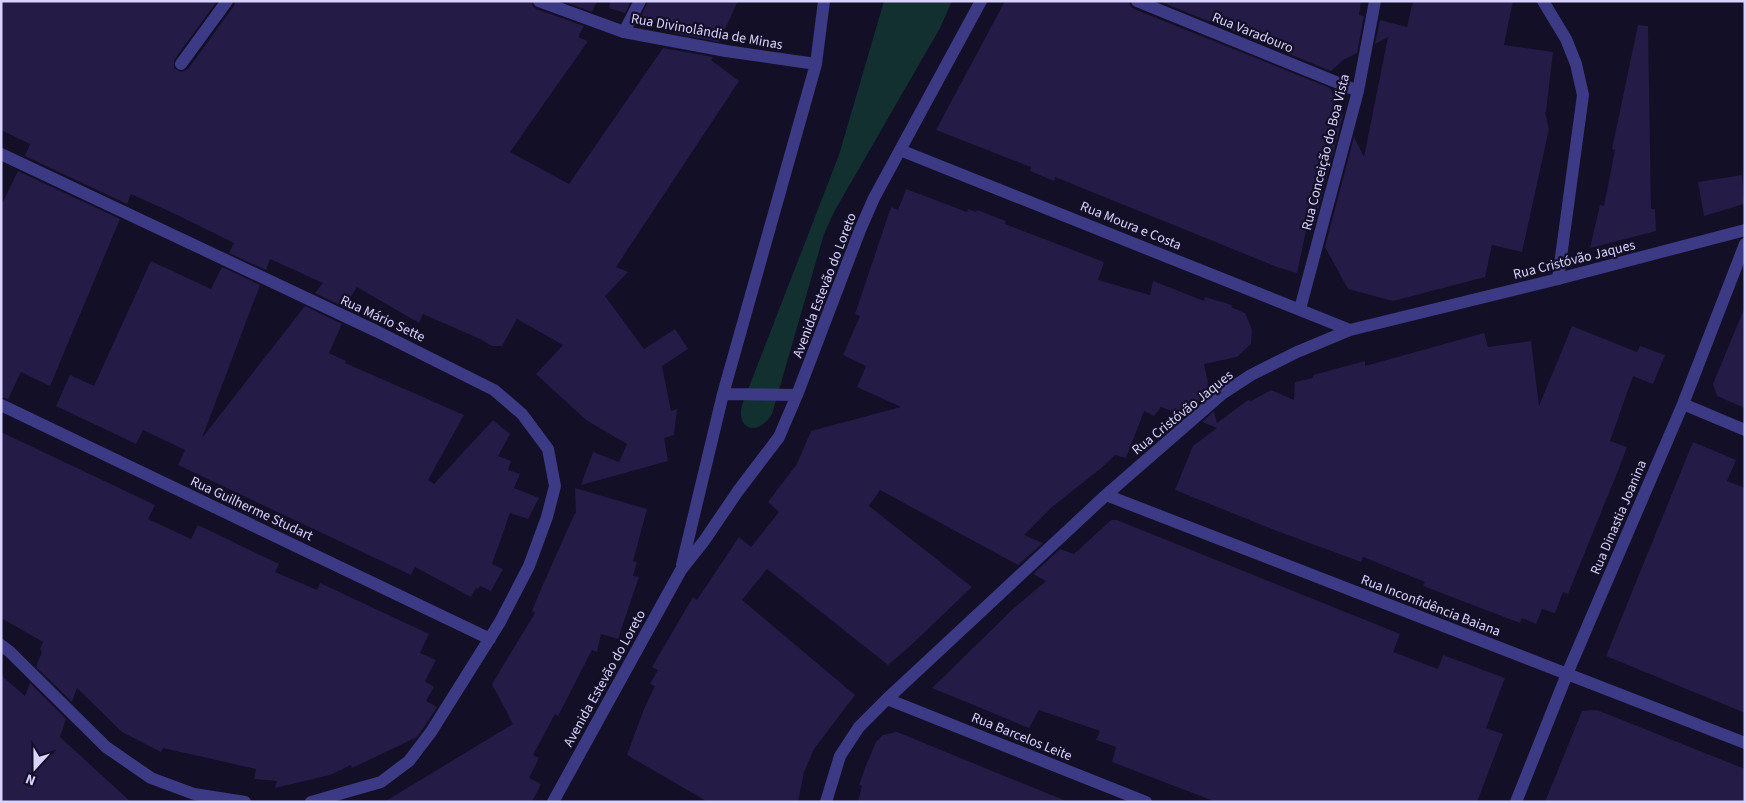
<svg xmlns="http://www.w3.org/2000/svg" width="1746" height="803" font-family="'Source Sans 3',sans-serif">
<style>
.green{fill:#12302f}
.building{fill:#241b47}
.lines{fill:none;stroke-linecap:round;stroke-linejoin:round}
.service{stroke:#3d3a85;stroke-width:12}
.minor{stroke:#3d3a85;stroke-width:12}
.labels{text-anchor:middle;stroke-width:4.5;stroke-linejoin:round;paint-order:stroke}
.street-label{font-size:14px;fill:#d9d4ff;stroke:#130f26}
</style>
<rect width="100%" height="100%" fill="#130f26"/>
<path class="green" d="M 884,1 L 952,1 L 940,28 L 834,212 L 824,234 L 772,414 C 759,436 736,431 742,405 L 839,155 Z"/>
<path class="building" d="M 1,1 L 217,1 L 174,60 L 174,68 L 181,72 L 188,69 L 234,6 L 235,1 L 531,1 L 533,6 L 536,9 L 584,26 L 578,37 L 588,41 L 510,152 L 569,184 L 663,48 L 713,57 L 711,60 L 739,81 L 616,267 L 628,272 L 605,296 L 644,349 L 675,329 L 688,349 L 662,366 L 671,411 L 677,409 L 674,435 L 664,438 L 668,461 L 581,485 L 593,452 L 619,462 L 627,444 L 586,420 L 536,374 L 563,345 L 517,319 L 502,346 L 492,346 L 480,339 L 423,314 L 419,323 L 357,287 L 344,307 L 315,293 L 323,283 L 270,259 L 266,270 L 229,253 L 234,243 L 173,213 L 131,194 L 127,204 L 25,156 L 30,144 L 1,130 Z
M 563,1 L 597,1 L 592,12 Z
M 610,1 L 631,1 L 625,13 L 609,8 Z
M 648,1 L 738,1 L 719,42 L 673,33 L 677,28 L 641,17 Z
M 1005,1 L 1129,1 L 1130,6 L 1134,9 L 1330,88 L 1343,115 L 1314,226 L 1309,217 L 1297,273 L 1277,267 L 1055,177 L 1054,181 L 1030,171 L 1031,167 L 936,130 Z
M 1159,1 L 1361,1 L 1359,15 L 1364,16 L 1357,53 L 1343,60 L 1331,71 Z
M 1413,1 L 1513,1 L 1504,45 L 1553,52 L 1546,112 L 1545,112 L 1549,129 L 1522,252 L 1492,245 L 1485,277 L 1393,301 L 1348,289 L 1325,247 L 1354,137 L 1364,157 L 1388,37 L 1375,44 L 1380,20 L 1407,27 Z
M 1638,25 L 1648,26 L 1651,209 L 1655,209 L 1656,231 L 1590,248 L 1600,205 L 1604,206 L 1615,150 L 1612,149 Z
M 18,171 L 120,219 L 50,386 L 21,372 L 8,399 L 1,397 L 1,206 Z
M 1742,175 L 1744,204 L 1704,216 L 1698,182 Z
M 906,189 L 967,212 L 968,209 L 976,212 L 977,210 L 1006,221 L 1005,224 L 1104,262 L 1098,280 L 1150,295 L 1153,281 L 1204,301 L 1205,297 L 1232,305 L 1231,307 L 1245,313 L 1252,330 L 1251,344 L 1237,357 L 1204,364 L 1208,383 L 1207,384 L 1208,385 L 1210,393 L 1185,416 L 1161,407 L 1154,416 L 1144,411 L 1126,458 L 1115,455 L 1100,469 L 1052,507 L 1024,535 L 1043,543 L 1018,565 L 880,490 L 869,506 L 972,587 L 908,648 L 888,665 L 767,569 L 742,600 L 855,695 L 814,749 L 804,772 L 798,802 L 708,802 L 627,755 L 644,709 L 655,686 L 650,684 L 658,670 L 652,667 L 693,597 L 697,600 L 739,537 L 751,547 L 779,512 L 768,502 L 797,464 L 811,431 L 901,407 L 857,387 L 866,366 L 843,355 L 860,316 L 855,314 L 891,207 L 898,210 Z
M 151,261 L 211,289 L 222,267 L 260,285 L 202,438 L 305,306 L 342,324 L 329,353 L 346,361 L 345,363 L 464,415 L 428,480 L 434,484 L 493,420 L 510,434 L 498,456 L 511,461 L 508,470 L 520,474 L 514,488 L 539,498 L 528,519 L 510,513 L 492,564 L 503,569 L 491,591 L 480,586 L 478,589 L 476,588 L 471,597 L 415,567 L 411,575 L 178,465 L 185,450 L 143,430 L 136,444 L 56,406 L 70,375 L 94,386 Z
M 1744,309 L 1745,309 L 1745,408 L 1717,396 L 1713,384 Z
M 1572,326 L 1637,352 L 1640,346 L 1665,355 L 1653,384 L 1633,376 L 1610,441 L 1627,447 L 1619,468 L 1568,594 L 1563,592 L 1555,613 L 1542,609 L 1536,624 L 1522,618 L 1520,623 L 1423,586 L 1425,582 L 1363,557 L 1361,562 L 1277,531 L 1175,490 L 1193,446 L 1217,428 L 1202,422 L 1214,411 L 1217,423 L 1248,400 L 1251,401 L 1271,390 L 1294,400 L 1295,382 L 1313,378 L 1313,375 L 1365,361 L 1365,366 L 1484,333 L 1488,347 L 1531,341 L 1539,406 Z
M 1,432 L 155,505 L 148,519 L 191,539 L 198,525 L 279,564 L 275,572 L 317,590 L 320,583 L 429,634 L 420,653 L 436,660 L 425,681 L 434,687 L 426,701 L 437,707 L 424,727 L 417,737 L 352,768 L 351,765 L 330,775 L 275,788 L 277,781 L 254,779 L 256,769 L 163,748 L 161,752 L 122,732 L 77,688 L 72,702 L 36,667 L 42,652 L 40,649 L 43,642 L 1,618 Z
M 1693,442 L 1736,460 L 1727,481 L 1745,488 L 1745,713 L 1606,656 Z
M 575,488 L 647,509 L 633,561 L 637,562 L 633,576 L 639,577 L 618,639 L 601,634 L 597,652 L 592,650 L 558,716 L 555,714 L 533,755 L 539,758 L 529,778 L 541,784 L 532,802 L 384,802 L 513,724 L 492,684 L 535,613 L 532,611 L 541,589 L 575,513 L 576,514 Z
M 1111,520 L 1117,520 L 1400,634 L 1393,652 L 1438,669 L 1443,655 L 1505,678 L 1486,728 L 1503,734 L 1477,802 L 1216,802 L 1112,762 L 1116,747 L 1096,740 L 1100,731 L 1039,710 L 1029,728 L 932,688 L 1014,608 L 1046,581 L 1033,574 L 1060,549 L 1074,554 Z
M 1,675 L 25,696 L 30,683 L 66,719 L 60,737 L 131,802 L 1,802 Z
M 1597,710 L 1745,769 L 1745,802 L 1545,802 L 1582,711 Z
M 897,732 L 1066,801 L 1066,802 L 858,802 L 862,786 L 859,785 L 865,768 L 876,742 L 883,735 Z"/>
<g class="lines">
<path class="service" d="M 1543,1 L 1566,39 L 1576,64 L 1583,95 L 1558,279
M 624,32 L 640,1"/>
<path class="minor" d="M 539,1 L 624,32 L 726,51 L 816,64
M 1137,1 L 1358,91
M 181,64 L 227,1
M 900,150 L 1350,330
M 1,154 L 376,331 L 494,390 L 522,414 L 548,449 L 555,486 L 547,517 L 529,566 L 500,622 L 431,732 L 409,761 L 381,782 L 311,802
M 1300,309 L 1358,91 L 1375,1
M 723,394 L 797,395
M 1683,404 L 1745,430
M 1,405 L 490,639
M 1106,495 L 1745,743
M 682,565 L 723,394 L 816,64 L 824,1
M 1,645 L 10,652 L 106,747 L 151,778 L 194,794 L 245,802
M 887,699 L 1146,802
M 553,802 L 681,570 L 704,541 L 738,491 L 779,437 L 797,395 L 860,230 L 874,198 L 981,1
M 826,802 L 840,756 L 859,727 L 887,699 L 1106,495 L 1222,394 L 1251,375 L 1297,352 L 1350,330 L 1558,279 L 1745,230
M 1516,802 L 1567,674 L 1683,404 L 1745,244"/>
</g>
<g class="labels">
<g class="street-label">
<text transform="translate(707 31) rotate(10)" y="5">Rua Divinolândia de Minas</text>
<text transform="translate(1253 32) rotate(22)" y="5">Rua Varadouro</text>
<text transform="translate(1325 152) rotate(-76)" y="5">Rua Conceição do Boa Vista</text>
<text transform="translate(1131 225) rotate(22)" y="5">Rua Moura e Costa</text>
<text transform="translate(1574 259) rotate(-14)" y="5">Rua Cristóvão Jaques</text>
<text transform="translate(824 285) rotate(-69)" y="5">Avenida Estevão do Loreto</text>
<text transform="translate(383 318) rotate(25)" y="5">Rua Mário Sette</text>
<text transform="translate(1182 412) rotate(-39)" y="5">Rua Cristóvão Jaques</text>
<text transform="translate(252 508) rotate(25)" y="5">Rua Guilherme Studart</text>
<text transform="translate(1618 517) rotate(-67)" y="5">Rua Dinastia Joanina</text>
<text transform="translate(1431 605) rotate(21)" y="5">Rua Inconfidência Baiana</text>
<text transform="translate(604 678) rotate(-61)" y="5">Avenida Estevão do Loreto</text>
<text transform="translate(1022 736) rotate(22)" y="5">Rua Barcelos Leite</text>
</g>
</g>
<rect width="1746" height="803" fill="none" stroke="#d9d4ff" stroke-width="5"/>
<g transform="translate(35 768) rotate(201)" stroke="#130f26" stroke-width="4" paint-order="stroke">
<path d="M0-4L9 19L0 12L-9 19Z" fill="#d9d4ff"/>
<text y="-8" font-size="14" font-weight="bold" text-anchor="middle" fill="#d9d4ff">N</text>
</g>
</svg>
